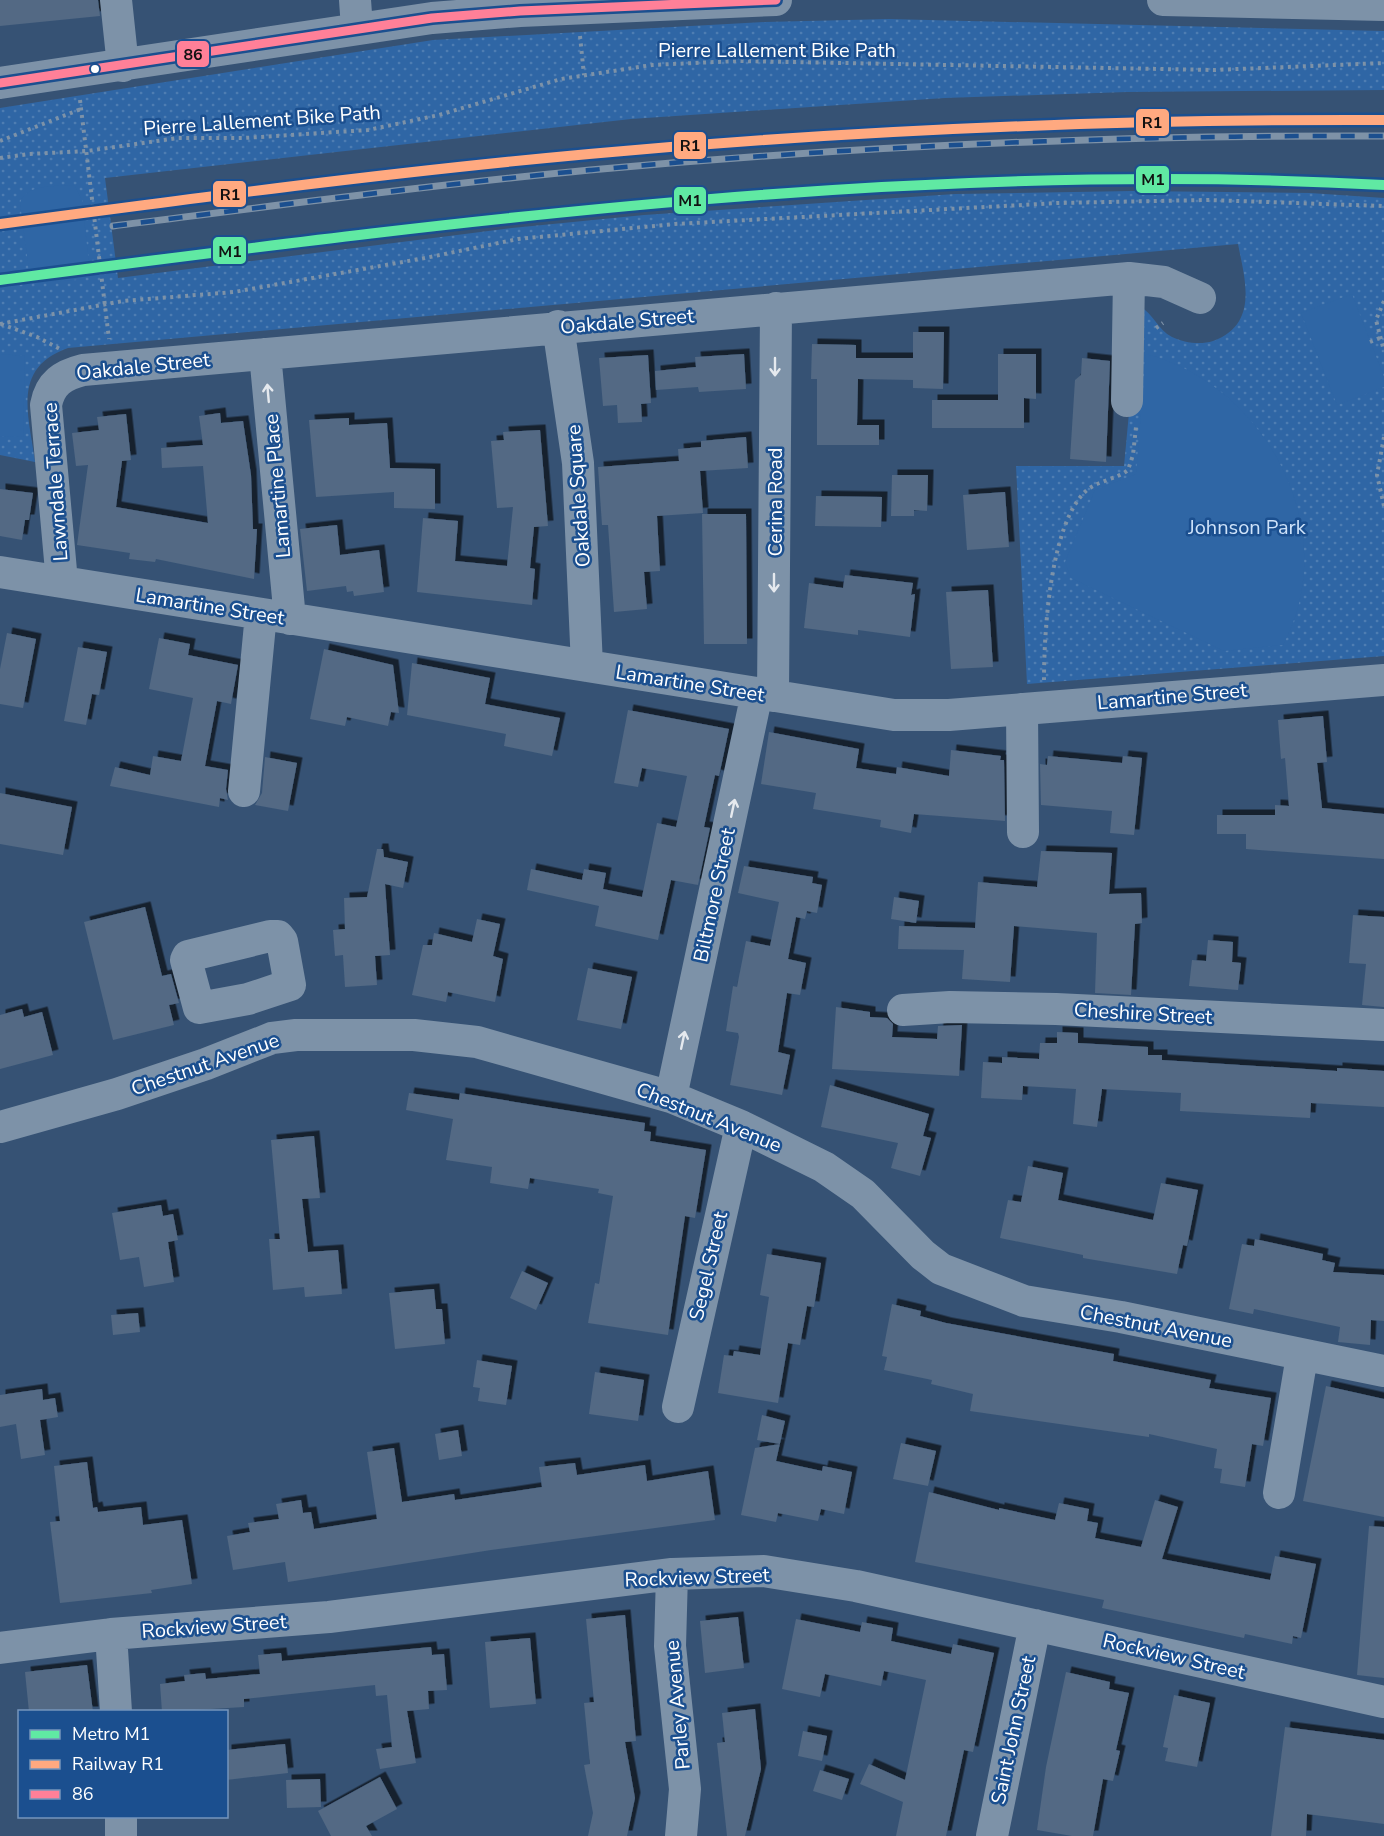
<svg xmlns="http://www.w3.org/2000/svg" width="1384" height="1836" font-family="'Nunito Sans',sans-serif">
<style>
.park{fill:url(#park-dots)}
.garden{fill:#2f66a5}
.building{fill:#526984;filter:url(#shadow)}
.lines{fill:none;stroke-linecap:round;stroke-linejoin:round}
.path{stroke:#7d92a8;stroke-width:4;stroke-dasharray:3 4.5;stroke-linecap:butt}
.minor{stroke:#7d92a8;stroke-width:32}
.rail-casing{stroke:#7e92a7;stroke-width:7}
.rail{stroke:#1b4f8f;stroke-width:4.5;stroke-dasharray:14;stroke-linecap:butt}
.bus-1-casing{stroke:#1b4f8f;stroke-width:14}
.bus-1{stroke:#ff8098;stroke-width:9}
.rail-1-casing{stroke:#1b4f8f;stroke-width:15}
.rail-1{stroke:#ffa980;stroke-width:10}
.metro-1-casing{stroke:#1b4f8f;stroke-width:15}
.metro-1{stroke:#60e9a3;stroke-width:10}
.oneway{stroke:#e5e9ee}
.bus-dot{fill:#fff;stroke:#1b4f8f;stroke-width:2}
.labels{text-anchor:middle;stroke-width:5;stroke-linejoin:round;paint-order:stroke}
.street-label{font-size:20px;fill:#fff;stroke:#1b4f8f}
.park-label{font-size:20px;fill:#cfe3fa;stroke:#1b4f8f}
.line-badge{stroke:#1b4f8f;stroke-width:2}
.pale-badge-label{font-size:16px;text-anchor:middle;font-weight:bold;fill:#111}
</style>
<defs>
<pattern id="park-dots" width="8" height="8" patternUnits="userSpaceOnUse" patternTransform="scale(1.5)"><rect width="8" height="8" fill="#2f66a5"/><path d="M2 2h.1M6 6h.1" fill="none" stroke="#4e7db2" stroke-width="1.8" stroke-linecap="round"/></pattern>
<filter id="shadow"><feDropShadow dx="5.5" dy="-5.5" stdDeviation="0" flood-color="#0009"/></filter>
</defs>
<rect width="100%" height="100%" fill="#365274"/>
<path class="park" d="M 889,19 L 1384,31 L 1384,90 L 1127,92 L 945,98 L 631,119 L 105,178 L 118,278 L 512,228 L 644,215 L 955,194 L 1133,191 L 1310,193 L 1384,198 L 1384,656 L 1027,684 L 1016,466 L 1124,466 L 1139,306 C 1153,313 1158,330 1172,337 C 1184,343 1201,345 1213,341 C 1259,324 1245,280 1238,244 L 68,348 C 11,368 29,415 35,462 L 0,455 L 0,108 L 433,40 L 765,22 Z"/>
<path class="garden" d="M 66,185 L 75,186 L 82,200 L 90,273 L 83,279 L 38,283 L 29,271 L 20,203 C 26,185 49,187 66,185 Z
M 1352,294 L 1384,377 L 1384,387 L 1337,405 L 1301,313 Z
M 0,354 L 25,356 L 23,437 L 0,436 Z
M 1146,354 C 1266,385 1344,531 1283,645 L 1224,651 L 1071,578 L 1065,562 L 1095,490 L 1136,474 Z"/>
<path class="building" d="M 0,0 L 98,0 L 100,16 L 0,26 Z
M 913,332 L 944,332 L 943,389 L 913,388 L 913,380 L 858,379 L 857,425 L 879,425 L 879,445 L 817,445 L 817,379 L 811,379 L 812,344 L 856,345 L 856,358 L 913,358 Z
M 744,354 L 746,389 L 699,392 L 698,387 L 656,390 L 655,371 L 696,367 L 695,357 Z
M 998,354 L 1036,354 L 1036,399 L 1024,398 L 1024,428 L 932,428 L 932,400 L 998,400 Z
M 648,355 L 651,403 L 641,404 L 642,422 L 618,423 L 617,405 L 603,406 L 599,358 Z
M 1082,358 L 1110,361 L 1106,462 L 1070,459 L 1075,380 L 1081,375 Z
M 220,413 L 221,423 L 243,421 L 251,475 L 253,529 L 257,529 L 254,579 L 156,559 L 155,562 L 129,559 L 130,553 L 77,545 L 88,465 L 76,466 L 72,433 L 99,430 L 97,417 L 126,414 L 131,460 L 122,461 L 116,507 L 208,523 L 203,466 L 162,468 L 161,448 L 203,445 L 199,416 Z
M 349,418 L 349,425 L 387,423 L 390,468 L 435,469 L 435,509 L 394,508 L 394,492 L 316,497 L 309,420 Z
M 540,430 L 548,526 L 534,527 L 530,568 L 535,569 L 532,605 L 417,592 L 423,518 L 458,521 L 455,561 L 507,566 L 513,507 L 497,508 L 491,441 L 504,440 L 503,432 Z
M 746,437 L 748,468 L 700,471 L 703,513 L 657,516 L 660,571 L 644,572 L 647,609 L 614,612 L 608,525 L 602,525 L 598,467 L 679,461 L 678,449 L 701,447 L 701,441 Z
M 892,475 L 928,475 L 927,511 L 914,510 L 914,516 L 891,516 Z
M 0,489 L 33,493 L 29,520 L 25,520 L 22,540 L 0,536 Z
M 1005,492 L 1009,547 L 967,550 L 963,495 Z
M 816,496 L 882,497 L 881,527 L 815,526 Z
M 702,514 L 746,514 L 747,644 L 704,644 Z
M 337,525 L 340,555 L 379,550 L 384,592 L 354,596 L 353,591 L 347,592 L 346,586 L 307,591 L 300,529 Z
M 845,575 L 913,583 L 911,595 L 915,594 L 910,637 L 858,630 L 858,635 L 804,628 L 809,583 L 843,588 Z
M 988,590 L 993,667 L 951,669 L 946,592 Z
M 7,633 L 36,639 L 23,708 L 0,704 L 0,669 Z
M 159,638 L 190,644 L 188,655 L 238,665 L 231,704 L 217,701 L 205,766 L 228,770 L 226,789 L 228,800 L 220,798 L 219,807 L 110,786 L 115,767 L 150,775 L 153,756 L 181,761 L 193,698 L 149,689 Z
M 78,647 L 107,652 L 99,695 L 92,694 L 86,725 L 64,721 Z
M 324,649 L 393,665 L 399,713 L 391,712 L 388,726 L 347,717 L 345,726 L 310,719 Z
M 412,663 L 490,678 L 485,704 L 560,718 L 552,756 L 504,746 L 506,734 L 407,715 Z
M 628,710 L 729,729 L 719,776 L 715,775 L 704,827 L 710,828 L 698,885 L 671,880 L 658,940 L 595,926 L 599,906 L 527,890 L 531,869 L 582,880 L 584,869 L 606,873 L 603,889 L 642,897 L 657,823 L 676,827 L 687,776 L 642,768 L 638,787 L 614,783 Z
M 1323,716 L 1327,762 L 1317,763 L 1322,808 L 1384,814 L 1384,859 L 1246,849 L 1246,834 L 1217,834 L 1217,815 L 1275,815 L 1275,805 L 1289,806 L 1285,758 L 1281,759 L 1278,720 Z
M 769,732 L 859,749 L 856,768 L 896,774 L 897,767 L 949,776 L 951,750 L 1001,756 L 1000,760 L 1004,760 L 1005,821 L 914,814 L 911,833 L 880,827 L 881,820 L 813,809 L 816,793 L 761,784 Z
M 1048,756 L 1122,763 L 1123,756 L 1142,758 L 1134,835 L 1110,833 L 1112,811 L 1041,805 L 1040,764 L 1047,765 Z
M 265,757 L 297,763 L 288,811 L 255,805 L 262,793 Z
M 0,793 L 72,807 L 63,855 L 0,844 Z
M 377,849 L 383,849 L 384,857 L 408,862 L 403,888 L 385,884 L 390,955 L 375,956 L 377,985 L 345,987 L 343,955 L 335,956 L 333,930 L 345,929 L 344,898 L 367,897 Z
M 1041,851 L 1112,853 L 1109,894 L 1141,893 L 1142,923 L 1135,924 L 1131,995 L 1095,993 L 1097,933 L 1014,926 L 1010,982 L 962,979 L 964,950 L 898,949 L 899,926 L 975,928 L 978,882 L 1037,887 Z
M 744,866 L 813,877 L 812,883 L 822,885 L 817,913 L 807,911 L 805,919 L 796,917 L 788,959 L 806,963 L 800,995 L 787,993 L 778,1052 L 790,1055 L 782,1095 L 730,1085 L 739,1037 L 738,1033 L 726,1031 L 733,986 L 737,987 L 746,941 L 770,946 L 779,902 L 738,893 Z
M 894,897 L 919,901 L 916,923 L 891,919 Z
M 145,907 L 162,976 L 171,974 L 179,1003 L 169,1005 L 174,1025 L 113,1040 L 84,922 Z
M 1353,915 L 1384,917 L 1384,1007 L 1362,1005 L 1366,964 L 1349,963 Z
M 477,919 L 500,924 L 493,956 L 503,959 L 495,1002 L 448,992 L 446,1002 L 412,995 L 423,945 L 432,945 L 434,933 L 472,942 Z
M 1208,940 L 1233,942 L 1232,962 L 1241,963 L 1238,990 L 1189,986 L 1192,960 L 1206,961 Z
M 588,968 L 632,977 L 621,1029 L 577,1020 Z
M 836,1007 L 870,1012 L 870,1017 L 887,1018 L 893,1024 L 892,1037 L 937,1039 L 938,1026 L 962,1025 L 959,1076 L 832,1069 Z
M 22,1009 L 24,1017 L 42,1012 L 53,1055 L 0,1069 L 0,1015 Z
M 1057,1032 L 1078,1033 L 1078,1043 L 1148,1047 L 1148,1055 L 1162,1055 L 1162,1060 L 1337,1071 L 1337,1068 L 1384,1071 L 1384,1107 L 1311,1103 L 1310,1118 L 1180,1111 L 1181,1093 L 1102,1089 L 1097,1127 L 1073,1124 L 1076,1089 L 1023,1086 L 1022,1100 L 981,1098 L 983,1062 L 1002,1063 L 1002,1057 L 1039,1059 L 1040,1043 L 1057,1043 Z
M 830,1085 L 929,1114 L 923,1136 L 931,1138 L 920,1176 L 891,1168 L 898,1143 L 821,1127 Z
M 409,1093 L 459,1100 L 460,1093 L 645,1123 L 644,1131 L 651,1132 L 650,1141 L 706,1150 L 695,1218 L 685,1216 L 668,1335 L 588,1323 L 595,1283 L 599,1284 L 613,1196 L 598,1193 L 599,1189 L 530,1178 L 528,1189 L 490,1183 L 492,1167 L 446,1160 L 453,1119 L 406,1110 Z
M 314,1136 L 320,1198 L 302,1199 L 308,1252 L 338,1250 L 342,1294 L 305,1297 L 304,1287 L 273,1290 L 269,1239 L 280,1239 L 271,1140 Z
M 1028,1166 L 1063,1173 L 1058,1200 L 1153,1220 L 1161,1183 L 1198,1190 L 1187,1246 L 1183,1245 L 1177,1274 L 1083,1258 L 1083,1255 L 1000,1238 L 1008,1200 L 1021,1202 Z
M 161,1205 L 163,1216 L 173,1214 L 178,1240 L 168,1242 L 174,1282 L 144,1287 L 139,1257 L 120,1260 L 112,1213 Z
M 1255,1239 L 1323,1254 L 1322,1260 L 1335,1263 L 1333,1272 L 1384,1275 L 1384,1321 L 1371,1320 L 1370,1345 L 1338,1342 L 1340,1327 L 1254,1309 L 1253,1314 L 1229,1309 L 1242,1244 L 1254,1246 Z
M 767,1254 L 821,1263 L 814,1307 L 807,1306 L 800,1345 L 788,1343 L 778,1403 L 718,1393 L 724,1355 L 733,1356 L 734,1351 L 760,1355 L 769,1297 L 760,1295 Z
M 522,1271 L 548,1283 L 536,1310 L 510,1298 Z
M 434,1289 L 436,1309 L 442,1309 L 445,1344 L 395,1349 L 389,1293 Z
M 892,1304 L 921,1311 L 920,1316 L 946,1323 L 1114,1354 L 1113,1361 L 1211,1380 L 1209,1388 L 1271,1398 L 1263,1446 L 1252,1444 L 1245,1487 L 1220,1483 L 1222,1469 L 1214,1468 L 1217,1449 L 1149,1434 L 1149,1437 L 970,1411 L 973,1394 L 931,1384 L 932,1380 L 884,1370 L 887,1357 L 882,1356 Z
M 138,1313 L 140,1332 L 113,1335 L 111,1315 Z
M 477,1360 L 512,1366 L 506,1405 L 478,1401 L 480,1388 L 473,1387 Z
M 595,1372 L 644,1380 L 638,1421 L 589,1414 Z
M 1326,1386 L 1384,1399 L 1384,1517 L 1303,1501 Z
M 42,1389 L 43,1400 L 55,1398 L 58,1417 L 40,1420 L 45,1455 L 21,1459 L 16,1424 L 0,1427 L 0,1395 Z
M 762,1415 L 785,1421 L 776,1461 L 822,1471 L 823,1466 L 852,1472 L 844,1514 L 821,1509 L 818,1521 L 778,1513 L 776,1522 L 741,1515 L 755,1448 L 780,1444 L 757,1440 Z
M 458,1430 L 462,1456 L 439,1460 L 435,1434 Z
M 901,1443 L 936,1451 L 928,1486 L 893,1479 Z
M 394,1448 L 402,1502 L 454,1494 L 455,1500 L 542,1487 L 539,1467 L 575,1463 L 577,1475 L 645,1465 L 647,1481 L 708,1471 L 715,1520 L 491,1550 L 288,1582 L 285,1562 L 233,1570 L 227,1536 L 250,1532 L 248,1523 L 279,1519 L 276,1504 L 301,1500 L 303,1513 L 311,1512 L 314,1529 L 377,1519 L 367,1452 Z
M 87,1462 L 93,1508 L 97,1507 L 98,1512 L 141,1507 L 143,1525 L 182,1520 L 192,1584 L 151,1590 L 152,1593 L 60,1603 L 50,1522 L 60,1521 L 54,1466 Z
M 929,1492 L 999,1510 L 999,1508 L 1055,1520 L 1059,1503 L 1089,1509 L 1087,1521 L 1098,1523 L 1095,1538 L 1141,1547 L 1155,1500 L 1178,1507 L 1162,1559 L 1270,1580 L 1275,1556 L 1316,1564 L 1301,1638 L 1293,1636 L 1292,1644 L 1245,1634 L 1244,1638 L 1102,1608 L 1104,1600 L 915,1562 Z
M 1369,1526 L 1384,1527 L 1384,1678 L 1357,1675 Z
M 625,1615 L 636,1741 L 625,1742 L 635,1798 L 627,1836 L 588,1836 L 593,1813 L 584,1765 L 590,1764 L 584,1703 L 594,1702 L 586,1619 Z
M 738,1617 L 744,1668 L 705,1673 L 700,1621 Z
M 796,1619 L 860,1632 L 862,1622 L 893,1628 L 891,1641 L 951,1654 L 953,1644 L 994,1653 L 973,1752 L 964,1750 L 946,1836 L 896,1836 L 903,1802 L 860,1784 L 869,1764 L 905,1780 L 926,1680 L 884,1671 L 881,1686 L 825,1674 L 820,1697 L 782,1689 Z
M 530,1638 L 536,1704 L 490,1708 L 485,1642 Z
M 431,1647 L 432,1655 L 444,1654 L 447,1690 L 428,1691 L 429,1709 L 407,1711 L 416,1763 L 380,1769 L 376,1749 L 392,1747 L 387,1695 L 376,1696 L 375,1685 L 244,1699 L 244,1707 L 162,1712 L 160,1684 L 185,1681 L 184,1675 L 205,1673 L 206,1679 L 260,1674 L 258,1655 L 281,1653 L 282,1661 Z
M 87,1665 L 93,1712 L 29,1712 L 25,1672 Z
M 1066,1672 L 1110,1682 L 1109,1689 L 1129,1693 L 1116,1750 L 1120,1751 L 1113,1781 L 1103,1779 L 1093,1836 L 1072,1836 L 1037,1830 L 1046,1767 Z
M 1174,1695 L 1210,1703 L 1197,1767 L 1165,1761 L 1168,1748 L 1163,1747 Z
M 755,1709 L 761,1769 L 745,1836 L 727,1836 L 717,1743 L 725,1742 L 722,1713 Z
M 1285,1727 L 1384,1740 L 1384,1824 L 1307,1814 L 1306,1836 L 1271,1836 Z
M 803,1731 L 827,1736 L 822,1761 L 798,1756 Z
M 285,1744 L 288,1773 L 226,1780 L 226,1750 Z
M 820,1770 L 849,1779 L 842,1800 L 813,1791 Z
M 380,1777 L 397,1809 L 366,1826 L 372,1836 L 331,1836 L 318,1811 Z
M 320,1779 L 321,1807 L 287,1808 L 286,1780 Z"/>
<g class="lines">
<path class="path" d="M 580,36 L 584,75
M 80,100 L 109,339
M 0,141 L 81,109
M 0,158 L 29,154 L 87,151 L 178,138 L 244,138 L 368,130 L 439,115 L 561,79 L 652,65 L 737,61 L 1214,70 L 1384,63
M 1384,301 L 1376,320 L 1384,351
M 0,324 L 123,301 L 234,292 L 425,258 L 518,239 L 675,224 L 1058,203 L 1207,200 L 1384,206
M 1,324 L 37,337 L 60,349
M 1156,328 L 1163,323
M 1370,342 L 1380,338
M 1384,437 L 1377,475 L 1384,506
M 1044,680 C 1044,633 1050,522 1087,490 C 1100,480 1117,479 1128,470 L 1133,455 L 1136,427"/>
<path class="minor" d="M 116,0 L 123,66
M 355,0 L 357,28
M 1163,0 L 1384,5
M 0,83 L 432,18 L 520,11 L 776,0
M 558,326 L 578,463 L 587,666
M 265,354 L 290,619
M 1127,401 L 1129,278
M 0,572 L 894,715 L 949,715 L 1384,680
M 62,582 L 46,405 C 50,383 63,375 83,370 L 1129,278 L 1164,282 L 1200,298
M 773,696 L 776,308
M 1022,709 L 1023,832
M 244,791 L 261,614
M 270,936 L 278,936 L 282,941 L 290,985 L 248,999 L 199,1008 L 186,960 L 188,956 Z
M 903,1010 L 950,1007 L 1056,1009 L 1384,1025
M 671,1097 L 757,693
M 0,1127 L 117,1094 L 206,1064 L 272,1038 L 296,1035 L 414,1035 L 477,1042 L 671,1097 L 741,1126 L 824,1167 L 863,1194 L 923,1255 L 941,1269 L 1024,1301 L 1121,1317 L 1384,1371
M 678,1407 L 741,1126
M 1279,1493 L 1302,1356
M 672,1574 L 670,1646 L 685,1789 L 681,1836
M 111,1634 L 116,1712
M 0,1648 L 111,1634 L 329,1617 L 672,1574 L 764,1571 L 856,1586 L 1384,1702
M 121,1816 L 121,1836
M 992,1836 L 1035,1625"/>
<defs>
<path id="rail" d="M 113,226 C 272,206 431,185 590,170 C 854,146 1119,135 1384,136"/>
</defs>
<use href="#rail" class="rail-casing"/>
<use href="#rail" class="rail"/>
<defs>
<path id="bus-1" d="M 0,83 L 432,18 L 520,11 L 776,0"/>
</defs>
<use href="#bus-1" class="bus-1-casing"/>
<use href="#bus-1" class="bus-1"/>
<defs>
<path id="rail-1" d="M 0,224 C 196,198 392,172 589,154 C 853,130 1119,119 1384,120"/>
</defs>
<use href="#rail-1" class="rail-1-casing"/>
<use href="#rail-1" class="rail-1"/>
<defs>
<path id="metro-1" d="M 0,280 C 458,221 921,159 1384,185"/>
</defs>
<use href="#metro-1" class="metro-1-casing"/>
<use href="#metro-1" class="metro-1"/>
</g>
<defs><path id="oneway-shaft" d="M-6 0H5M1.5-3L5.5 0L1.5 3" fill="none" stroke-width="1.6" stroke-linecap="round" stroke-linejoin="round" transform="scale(1.5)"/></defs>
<g class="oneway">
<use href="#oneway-shaft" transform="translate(775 367) rotate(90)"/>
<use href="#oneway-shaft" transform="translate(268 393) rotate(-95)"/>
<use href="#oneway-shaft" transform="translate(774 583) rotate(90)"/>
<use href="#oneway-shaft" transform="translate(733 808) rotate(-78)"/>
<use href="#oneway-shaft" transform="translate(683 1040) rotate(-78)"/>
</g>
<circle class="bus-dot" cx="95" cy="69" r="5"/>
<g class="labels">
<g class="street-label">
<text x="777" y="57">Pierre Lallement Bike Path</text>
<text transform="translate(262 120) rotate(-4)" y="7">Pierre Lallement Bike Path</text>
<text transform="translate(627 321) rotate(-5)" y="7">Oakdale Street</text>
<text transform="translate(143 366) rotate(-6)" y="7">Oakdale Street</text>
<text transform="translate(55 482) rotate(-94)" y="7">Lawndale Terrace</text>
<text transform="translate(277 486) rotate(-95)" y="7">Lamartine Place</text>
<text transform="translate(578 496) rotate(-94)" y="7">Oakdale Square</text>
<text transform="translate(775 502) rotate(-90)" y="7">Cerina Road</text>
<text transform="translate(210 606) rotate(9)" y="7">Lamartine Street</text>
<text transform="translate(690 683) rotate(9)" y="7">Lamartine Street</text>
<text transform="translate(1172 696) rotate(-5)" y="7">Lamartine Street</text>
<text transform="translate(714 895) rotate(-78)" y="7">Biltmore Street</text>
<text transform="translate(1143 1013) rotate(3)" y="7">Cheshire Street</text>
<text transform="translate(205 1064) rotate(-19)" y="7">Chestnut Avenue</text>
<text transform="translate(709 1117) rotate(22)" y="7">Chestnut Avenue</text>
<text transform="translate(708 1266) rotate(-77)" y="7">Segel Street</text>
<text transform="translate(1156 1326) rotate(11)" y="7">Chestnut Avenue</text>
<text transform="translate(697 1577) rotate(-2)" y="7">Rockview Street</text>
<text transform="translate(214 1626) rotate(-4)" y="7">Rockview Street</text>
<text transform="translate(1174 1656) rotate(13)" y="7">Rockview Street</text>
<text transform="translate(677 1705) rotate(-95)" y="7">Parley Avenue</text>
<text transform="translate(1013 1730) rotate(-78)" y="7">Saint John Street</text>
</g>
<g class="park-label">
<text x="1247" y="534">Johnson Park</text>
</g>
</g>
<g class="line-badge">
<rect x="176" y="40" width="34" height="28" rx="6" fill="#ff8098"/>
<rect x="1135" y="108" width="35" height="29" rx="6" fill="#ffa980"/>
<rect x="673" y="131" width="34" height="29" rx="6" fill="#ffa980"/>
<rect x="1135" y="165" width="35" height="29" rx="6" fill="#60e9a3"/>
<rect x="212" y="180" width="35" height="28" rx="6" fill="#ffa980"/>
<rect x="673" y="186" width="34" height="29" rx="6" fill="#60e9a3"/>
<rect x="212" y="236" width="35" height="29" rx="6" fill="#60e9a3"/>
</g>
<g class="pale-badge-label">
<text x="193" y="60">86</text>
<text x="1152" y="128">R1</text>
<text x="690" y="151">R1</text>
<text x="1153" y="185">M1</text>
<text x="230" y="200">R1</text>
<text x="690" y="206">M1</text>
<text x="230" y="257">M1</text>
</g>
<rect x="18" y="1710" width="210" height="108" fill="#1b4f8f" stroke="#7695bc" stroke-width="1.5"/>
<rect x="30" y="1730" width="30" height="9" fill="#60e9a3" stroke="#7695bc" stroke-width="1.5"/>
<text x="72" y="1740" font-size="18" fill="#ffffff">Metro M1</text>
<rect x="30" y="1760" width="30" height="9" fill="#ffa980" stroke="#7695bc" stroke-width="1.5"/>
<text x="72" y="1770" font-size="18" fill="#ffffff">Railway R1</text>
<rect x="30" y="1790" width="30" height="9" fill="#ff8098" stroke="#7695bc" stroke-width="1.5"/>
<text x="72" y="1800" font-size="18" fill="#ffffff">86</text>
</svg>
